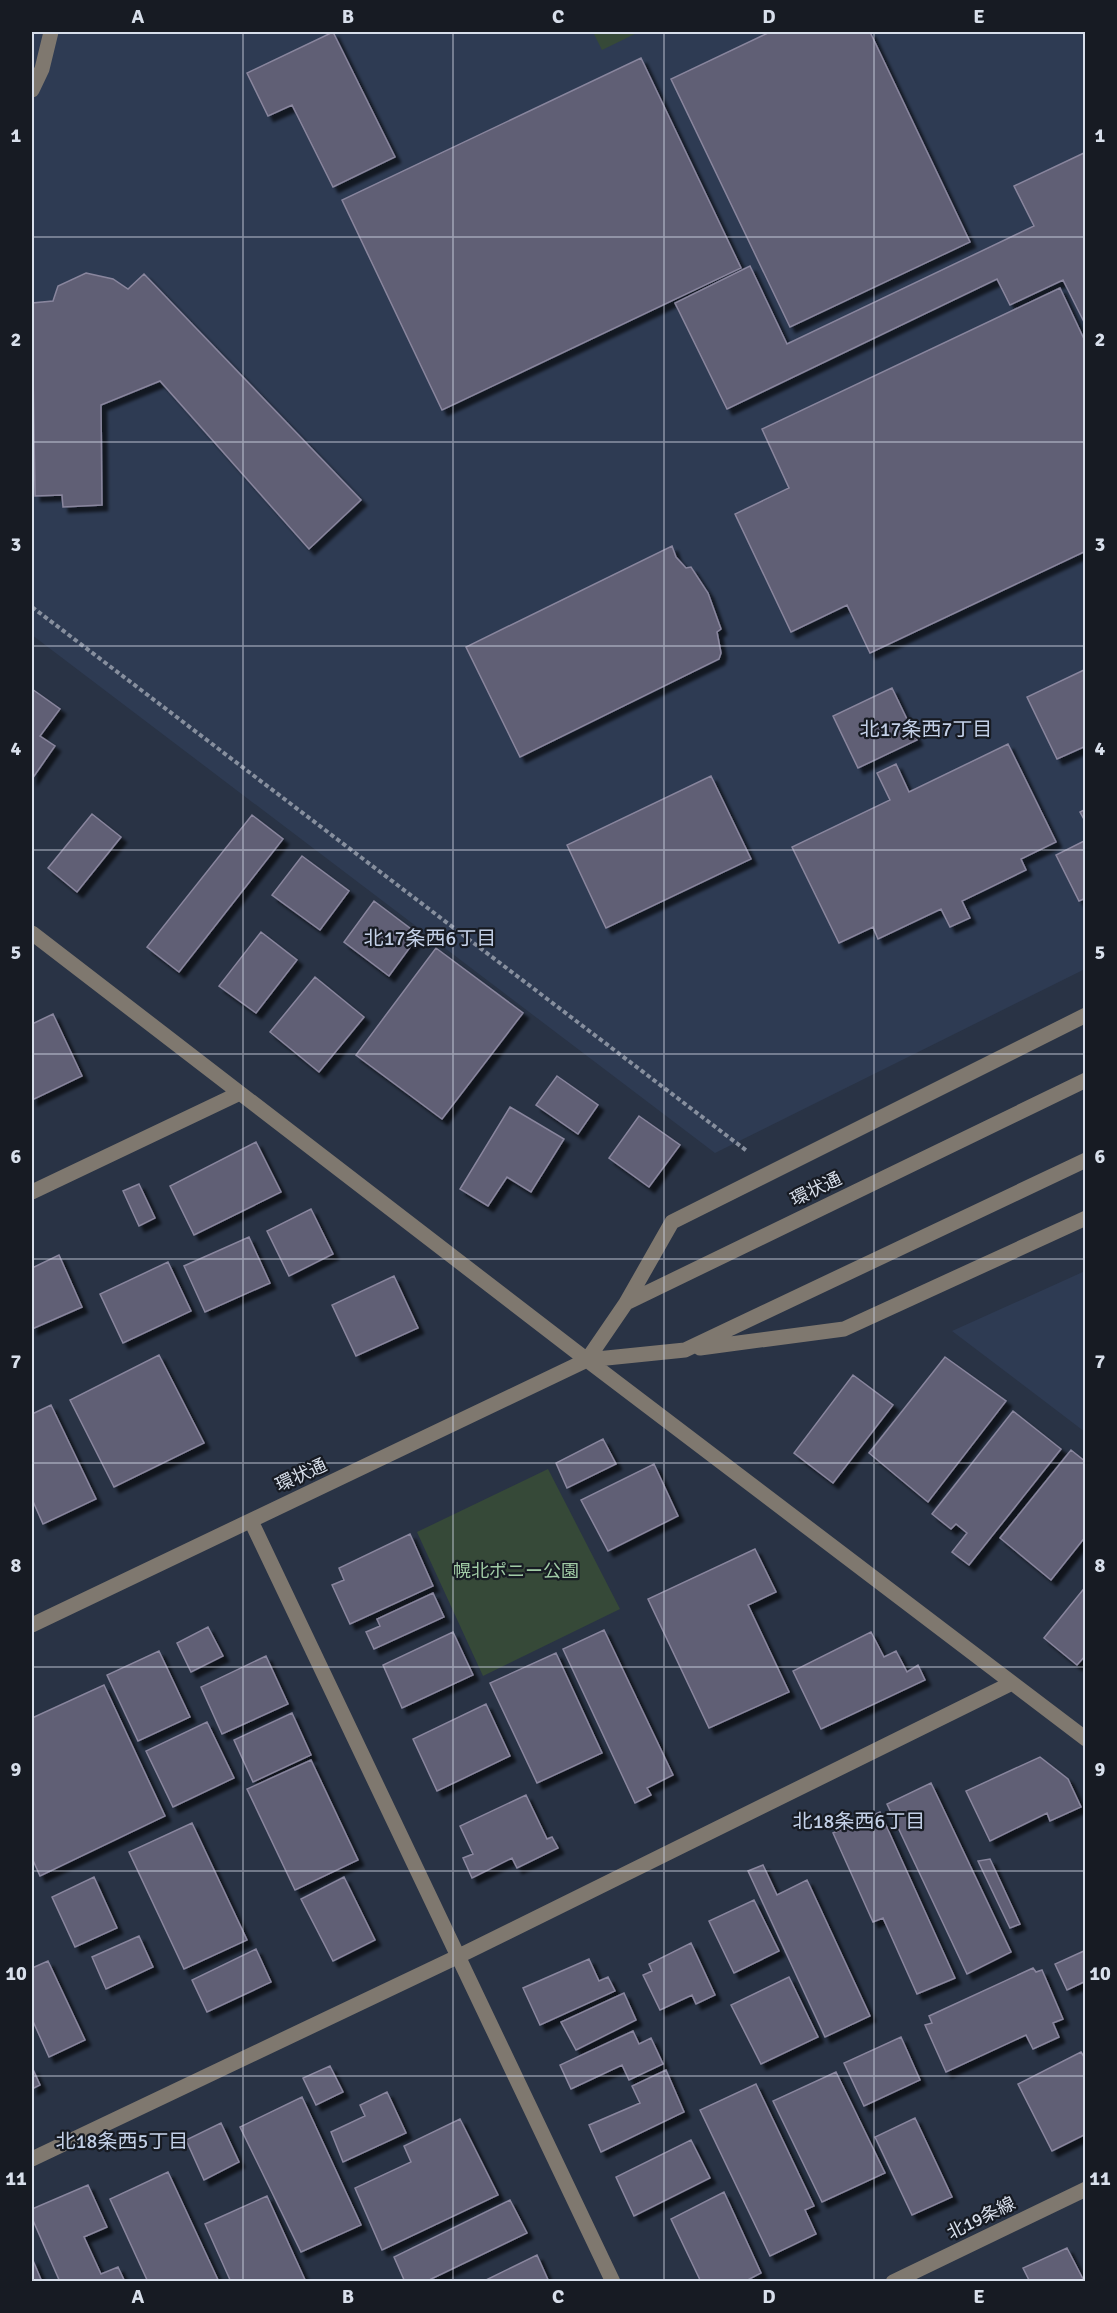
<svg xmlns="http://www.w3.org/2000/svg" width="1117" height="2313" font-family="Signika,'Noto Sans JP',sans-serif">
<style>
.built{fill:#2e3b53}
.green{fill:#364938}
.building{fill:#615e74;stroke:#89869e;stroke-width:1.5;filter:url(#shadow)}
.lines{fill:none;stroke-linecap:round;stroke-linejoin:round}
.path{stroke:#878f9e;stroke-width:4;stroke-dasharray:4.5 3;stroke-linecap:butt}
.minor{stroke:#7f786f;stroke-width:15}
.grid{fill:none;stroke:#d8dfeb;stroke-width:1.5;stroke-opacity:0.55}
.labels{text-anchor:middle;stroke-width:4.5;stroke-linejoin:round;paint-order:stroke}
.street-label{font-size:18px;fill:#d8dfeb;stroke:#171b23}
.park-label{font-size:18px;fill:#a1cca6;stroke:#171b23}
.neighbourhood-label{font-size:20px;fill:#c3d0e7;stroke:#171b23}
.neatline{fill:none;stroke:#d8dfeb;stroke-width:2}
.grid-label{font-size:20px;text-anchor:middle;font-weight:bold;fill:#d8dfeb}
</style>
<defs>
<filter id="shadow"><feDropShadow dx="5.5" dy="5.5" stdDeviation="1.5" flood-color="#0009"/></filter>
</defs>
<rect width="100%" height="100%" fill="#293345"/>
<path class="built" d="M 32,32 L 1085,32 L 1085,969 L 715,1153 L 32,635 Z
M 1085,1271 L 1085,1432 L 952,1331 Z"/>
<path class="green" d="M 593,32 L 639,32 L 602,50 Z
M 548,1469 L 620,1609 L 483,1676 L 417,1532 Z"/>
<path class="building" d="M 333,32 L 395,157 L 333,187 L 292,105 L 268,116 L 247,73 Z
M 770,32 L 870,32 L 970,242 L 790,327 L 671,79 Z
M 641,58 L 741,268 L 442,410 L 342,200 Z
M 1086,152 L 1086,326 L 1063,280 L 1010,305 L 997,279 L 727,409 L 675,303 L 750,266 L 787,344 L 1034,226 L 1014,186 Z
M 86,273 L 113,279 L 128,289 L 144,274 L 361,500 L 309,549 L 160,381 L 101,405 L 102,505 L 63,507 L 62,495 L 35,496 L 32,303 L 53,301 L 58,286 Z
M 1060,288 L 1084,339 L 1086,338 L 1086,551 L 870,653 L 847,605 L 791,632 L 735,514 L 789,488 L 762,429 Z
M 672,546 L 676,557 L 686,568 L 691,567 L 708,593 L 721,629 L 717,632 L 721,653 L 719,659 L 520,757 L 466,647 Z
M 1086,669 L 1086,746 L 1057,759 L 1027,697 Z
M 892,688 L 917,740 L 858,768 L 833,716 Z
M 32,689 L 60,709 L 40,736 L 55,746 L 32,779 Z
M 1008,744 L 1056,842 L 1021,859 L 1026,870 L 962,901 L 970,918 L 950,927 L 941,909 L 878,939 L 873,927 L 839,943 L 792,847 L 890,800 L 877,773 L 896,764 L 909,792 Z
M 711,776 L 751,859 L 606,928 L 567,845 Z
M 1086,809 L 1086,823 L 1080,812 Z
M 92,814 L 121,837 L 77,892 L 48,868 Z
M 252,815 L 283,839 L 179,972 L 147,947 Z
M 1086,840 L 1086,898 L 1079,901 L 1056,855 Z
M 302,856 L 349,891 L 320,930 L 272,895 Z
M 374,901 L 419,935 L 389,976 L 344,942 Z
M 261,932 L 297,960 L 256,1013 L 219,986 Z
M 436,948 L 523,1013 L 442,1119 L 356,1055 Z
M 315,977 L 364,1017 L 319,1072 L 270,1032 Z
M 53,1014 L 82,1076 L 32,1100 L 32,1024 Z
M 557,1076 L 598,1105 L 578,1134 L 536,1105 Z
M 510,1107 L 564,1139 L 531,1192 L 507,1177 L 488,1206 L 460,1189 Z
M 639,1116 L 680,1145 L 649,1187 L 609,1158 Z
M 256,1142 L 281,1192 L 194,1235 L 170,1186 Z
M 139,1184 L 155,1218 L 139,1226 L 123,1191 Z
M 311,1209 L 333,1254 L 289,1276 L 267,1231 Z
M 249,1237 L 270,1283 L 205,1312 L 184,1266 Z
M 59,1255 L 82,1307 L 32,1329 L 32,1268 Z
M 168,1262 L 191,1311 L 123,1343 L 100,1294 Z
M 394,1276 L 418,1328 L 356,1356 L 332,1305 Z
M 159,1355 L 204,1443 L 114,1487 L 70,1400 Z
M 945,1357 L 1006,1401 L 928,1502 L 869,1453 Z
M 853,1375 L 893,1405 L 833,1483 L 794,1453 Z
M 51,1405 L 96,1499 L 43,1524 L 32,1499 L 32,1414 Z
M 1013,1411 L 1061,1449 L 969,1565 L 952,1552 L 967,1533 L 956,1524 L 951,1529 L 932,1514 Z
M 603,1439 L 616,1464 L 567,1488 L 556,1463 Z
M 1071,1450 L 1086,1462 L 1086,1536 L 1051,1580 L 1000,1538 Z
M 654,1464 L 678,1516 L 608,1551 L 581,1500 Z
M 410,1534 L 433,1586 L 350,1624 L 332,1585 L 344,1580 L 339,1568 Z
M 755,1549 L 776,1592 L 748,1605 L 789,1692 L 709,1728 L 648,1599 Z
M 1086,1586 L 1086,1655 L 1077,1665 L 1044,1638 Z
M 433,1593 L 444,1617 L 374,1649 L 366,1632 L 380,1626 L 377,1619 Z
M 208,1627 L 223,1656 L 191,1672 L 177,1643 Z
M 604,1630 L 673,1775 L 647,1788 L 651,1795 L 635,1803 L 563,1649 Z
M 453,1632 L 473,1675 L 402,1708 L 383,1665 Z
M 871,1632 L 884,1657 L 896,1651 L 907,1672 L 918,1665 L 925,1680 L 821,1729 L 793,1671 Z
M 159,1651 L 190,1717 L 138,1741 L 107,1675 Z
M 556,1653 L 602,1753 L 537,1783 L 490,1683 Z
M 266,1656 L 288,1704 L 222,1734 L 201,1687 Z
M 104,1685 L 165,1816 L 40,1876 L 32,1858 L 32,1718 Z
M 486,1704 L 510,1756 L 437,1791 L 413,1739 Z
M 292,1713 L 311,1755 L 253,1782 L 234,1740 Z
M 207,1722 L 234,1778 L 173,1807 L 146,1751 Z
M 1040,1757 L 1068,1779 L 1081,1807 L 1050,1821 L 1047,1813 L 990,1841 L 966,1791 Z
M 311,1760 L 358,1860 L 295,1890 L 247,1789 Z
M 931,1783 L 1011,1952 L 967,1974 L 887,1804 Z
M 526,1795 L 547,1839 L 552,1837 L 558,1848 L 517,1868 L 512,1858 L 472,1878 L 463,1858 L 473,1854 L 460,1826 Z
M 880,1812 L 955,1978 L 917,1994 L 883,1918 L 873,1922 L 833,1833 Z
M 192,1823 L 247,1940 L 184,1969 L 129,1852 Z
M 990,1859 L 1020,1924 L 1010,1928 L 978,1861 Z
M 763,1865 L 777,1895 L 807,1880 L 870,2016 L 825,2037 L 748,1871 Z
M 94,1877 L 117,1928 L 75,1947 L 52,1897 Z
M 344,1877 L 375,1940 L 333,1961 L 301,1899 Z
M 754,1900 L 779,1951 L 734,1973 L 709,1921 Z
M 139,1936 L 153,1967 L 106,1989 L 92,1957 Z
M 691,1943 L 715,1995 L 696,2004 L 692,1995 L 660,2010 L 643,1975 L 652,1971 L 649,1964 Z
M 256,1949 L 271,1982 L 207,2012 L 192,1980 Z
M 1086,1950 L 1086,1981 L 1067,1990 L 1055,1964 Z
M 589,1959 L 599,1981 L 608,1977 L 615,1991 L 540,2025 L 523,1988 Z
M 48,1961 L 85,2040 L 49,2057 L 32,2019 L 32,1968 Z
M 1033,1968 L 1036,1972 L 1042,1970 L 1063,2019 L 1053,2023 L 1059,2037 L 1033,2049 L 1026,2035 L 946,2072 L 925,2025 L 932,2023 L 929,2016 Z
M 789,1977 L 818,2037 L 761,2064 L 731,2005 Z
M 624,1993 L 636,2020 L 576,2050 L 561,2022 Z
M 633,2031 L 639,2044 L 651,2038 L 663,2064 L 629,2080 L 622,2065 L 571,2089 L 560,2065 Z
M 901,2037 L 920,2080 L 864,2106 L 844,2063 Z
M 1081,2052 L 1086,2060 L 1086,2134 L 1052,2151 L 1018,2084 Z
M 330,2066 L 343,2092 L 316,2105 L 303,2078 Z
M 32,2067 L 40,2085 L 32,2089 Z
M 666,2070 L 684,2112 L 601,2152 L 589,2125 L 640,2103 L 632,2086 Z
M 836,2072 L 885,2173 L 822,2202 L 773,2101 Z
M 756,2084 L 814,2206 L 805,2210 L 816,2234 L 770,2256 L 700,2110 Z
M 387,2092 L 406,2133 L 343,2162 L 331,2132 L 365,2116 L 360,2105 Z
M 302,2097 L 361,2225 L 301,2252 L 240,2127 Z
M 915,2118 L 952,2197 L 912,2215 L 875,2137 Z
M 460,2119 L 498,2195 L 382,2250 L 355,2188 L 411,2162 L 404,2146 Z
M 221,2123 L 239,2162 L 204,2180 L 186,2140 Z
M 691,2140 L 710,2178 L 634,2216 L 616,2177 Z
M 168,2172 L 219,2282 L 148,2282 L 110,2199 Z
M 88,2185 L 107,2227 L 84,2237 L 101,2274 L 118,2267 L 125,2282 L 60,2282 L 32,2218 L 32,2209 Z
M 724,2192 L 761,2273 L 744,2282 L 701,2282 L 671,2219 Z
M 267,2196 L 306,2282 L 231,2282 L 205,2224 Z
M 510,2200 L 527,2233 L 425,2282 L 405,2282 L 394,2257 Z
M 1067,2248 L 1084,2281 L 1030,2282 L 1023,2268 Z
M 537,2255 L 549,2282 L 482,2282 Z
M 32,2258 L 42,2282 L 32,2282 Z"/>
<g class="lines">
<path class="path" d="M 32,607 L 747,1151"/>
<path class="minor" d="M 32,90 L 42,69 L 51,32
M 32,933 L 587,1360 L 1086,1739
M 32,1192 L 240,1093
M 626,1303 L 672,1222 L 1086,1015
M 700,1348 L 844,1329 L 1086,1218
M 587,1360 L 626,1303 L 1086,1080
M 251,1521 L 613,2282
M 32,1625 L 587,1360 L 685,1350 L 1086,1160
M 32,2159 L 459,1956 L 1012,1683
M 893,2282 L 1086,2189"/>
</g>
<path class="grid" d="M 243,32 L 243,2282M 453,32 L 453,2282M 664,32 L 664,2282M 874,32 L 874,2282M 32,237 L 1086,237M 32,442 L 1086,442M 32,646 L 1086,646M 32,850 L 1086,850M 32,1054 L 1086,1054M 32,1259 L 1086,1259M 32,1463 L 1086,1463M 32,1667 L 1086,1667M 32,1871 L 1086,1871M 32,2076 L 1086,2076"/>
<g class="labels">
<g class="street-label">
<text transform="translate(816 1189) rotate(-26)" y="6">環状通</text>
<text transform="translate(301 1475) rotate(-25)" y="6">環状通</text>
<text transform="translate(981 2218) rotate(-26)" y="6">北19条線</text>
</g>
<g class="park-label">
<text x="516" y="1577">幌北ポニー公園</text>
</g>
<g class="neighbourhood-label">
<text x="926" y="736">北17条西7丁目</text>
<text x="430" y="945">北17条西6丁目</text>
<text x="859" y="1828">北18条西6丁目</text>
<text x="122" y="2148">北18条西5丁目</text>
</g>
</g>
<rect width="1117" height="2313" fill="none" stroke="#171b23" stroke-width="66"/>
<rect x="33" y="33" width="1051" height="2247" class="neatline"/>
<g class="grid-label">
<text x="138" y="23">A</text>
<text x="348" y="23">B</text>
<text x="558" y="23">C</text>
<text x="769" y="23">D</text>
<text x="979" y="23">E</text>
<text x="16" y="142">1</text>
<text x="1100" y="142">1</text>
<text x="16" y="346">2</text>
<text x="1100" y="346">2</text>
<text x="16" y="551">3</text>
<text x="1100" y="551">3</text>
<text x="16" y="755">4</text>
<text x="1100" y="755">4</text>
<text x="16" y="959">5</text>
<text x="1100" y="959">5</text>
<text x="16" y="1163">6</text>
<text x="1100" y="1163">6</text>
<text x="16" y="1368">7</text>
<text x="1100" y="1368">7</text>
<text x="16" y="1572">8</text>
<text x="1100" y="1572">8</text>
<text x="16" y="1776">9</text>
<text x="1100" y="1776">9</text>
<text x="16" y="1980">10</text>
<text x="1100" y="1980">10</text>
<text x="16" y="2185">11</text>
<text x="1100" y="2185">11</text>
<text x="138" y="2303">A</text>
<text x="348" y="2303">B</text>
<text x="558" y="2303">C</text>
<text x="769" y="2303">D</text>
<text x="979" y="2303">E</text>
</g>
</svg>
